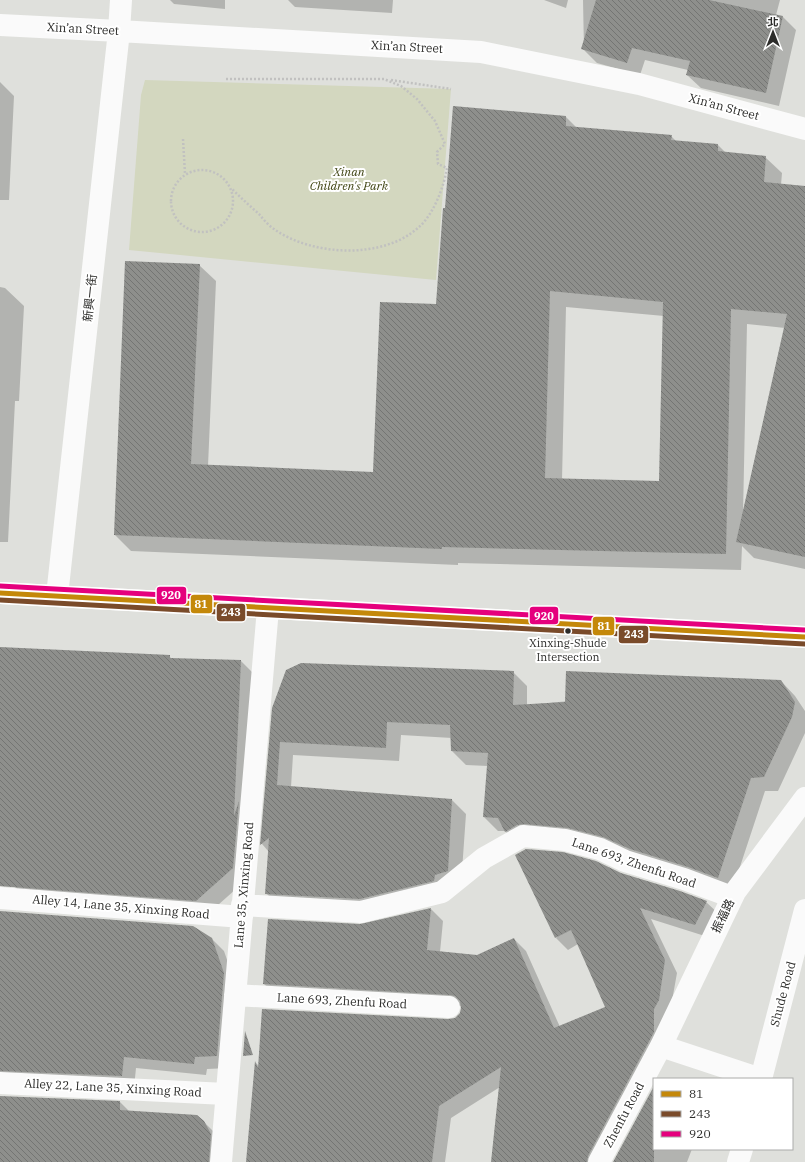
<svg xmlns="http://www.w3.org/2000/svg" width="805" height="1162" font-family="'IBM Plex Serif','Noto Sans TC',serif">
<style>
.green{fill:#d3d7bf}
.shadow{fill:#0003;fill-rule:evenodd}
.building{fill:url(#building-back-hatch);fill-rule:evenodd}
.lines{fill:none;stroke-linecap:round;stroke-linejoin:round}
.path{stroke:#c1c1c0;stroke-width:2.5;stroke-dasharray:2 2;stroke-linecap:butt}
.minor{stroke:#fafafa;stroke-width:22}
.bus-1-casing{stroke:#fff;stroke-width:8}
.bus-2-casing{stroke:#fff;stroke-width:8}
.bus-3-casing{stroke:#fff;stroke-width:8}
.bus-1{stroke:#c4880a;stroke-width:5}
.bus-2{stroke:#7a4b2a;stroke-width:5}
.bus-3{stroke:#e5007d;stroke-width:5}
.bus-dot{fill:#2c2c2a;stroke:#fff;stroke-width:1.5}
.labels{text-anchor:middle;stroke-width:4;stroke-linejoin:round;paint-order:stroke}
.bus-label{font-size:11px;fill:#2c2c2a;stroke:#fff}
.street-label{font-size:12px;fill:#2c2c2a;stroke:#fff}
.park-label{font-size:12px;font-style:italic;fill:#404514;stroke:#fff}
.line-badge{stroke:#fff;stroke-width:1.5}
.badge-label{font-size:11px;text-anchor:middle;font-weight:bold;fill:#fff}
</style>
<defs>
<pattern id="building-back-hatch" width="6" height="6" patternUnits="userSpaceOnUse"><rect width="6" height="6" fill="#8e8f8c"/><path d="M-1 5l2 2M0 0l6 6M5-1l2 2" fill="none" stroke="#747573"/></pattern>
</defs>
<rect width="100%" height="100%" fill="#dfe0dc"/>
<path class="green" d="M 145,80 L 451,89 L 436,280 L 129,250 L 141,95 Z"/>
<path class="shadow" d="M 170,0 L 225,0 L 225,9 L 174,4 Z
M 288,0 L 393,0 L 392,13 L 295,7 Z
M 544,0 L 568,0 L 566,8 Z
M 583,0 L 780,0 L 776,15 L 783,17 L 796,30 L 779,106 L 701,88 L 687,75 L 688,70 L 645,60 L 640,75 L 597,63 L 584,50 Z
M 0,82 L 14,96 L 9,200 L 0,200 Z
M 566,117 L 577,128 L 671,136 L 676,141 L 718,145 L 726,153 L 765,157 L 782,173 L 781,185 L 805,187 L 805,569 L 754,558 L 742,546 L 741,570 L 458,563 L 458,565 L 131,551 L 115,535 L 199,265 L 216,281 L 208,466 L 374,473 L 437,306 ZM 566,307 L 664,316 L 660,482 L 562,480 ZM 747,324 L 785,328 L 743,514 Z
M 0,287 L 5,288 L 24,306 L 19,401 L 15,401 L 8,542 L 0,542 Z
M 0,648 L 169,656 L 172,659 L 241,661 L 253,673 L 245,881 L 209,913 L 27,898 L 15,887 L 0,886 Z
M 513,672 L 527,686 L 527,705 L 781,681 L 795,696 L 805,711 L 805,733 L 778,791 L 765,791 L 732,891 L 618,850 L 519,845 L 505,831 L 498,831 L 484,817 L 488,766 L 466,765 L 452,751 L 452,738 L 401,735 L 399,761 L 293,755 L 291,787 L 452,800 L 466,814 L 461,885 L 448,895 L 280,907 L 266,893 L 269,852 L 262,844 L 273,708 Z
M 621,874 L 706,902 L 719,914 L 708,937 L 651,919 L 677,973 L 670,1012 L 603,1162 L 492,1162 L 500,1087 L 451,1118 L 445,1162 L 247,1162 L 256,1063 L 259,1066 L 455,1019 L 460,1014 L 462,1006 L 277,996 L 264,984 L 361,925 L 431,909 L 443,921 L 440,952 L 477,956 L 514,939 L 526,951 L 560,1027 L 607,1008 L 578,944 L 568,950 L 556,938 Z
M 0,912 L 211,938 L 224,951 L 236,986 L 229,1068 L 207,1069 L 206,1075 L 136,1068 L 134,1088 L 0,1093 Z
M 0,1097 L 120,1102 L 130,1112 L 203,1121 L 216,1134 L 221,1162 L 0,1162 Z
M 654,1103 L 654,1149 L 692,1149 L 687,1162 L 614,1162 Z"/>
<path class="building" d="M 596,0 L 709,0 L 783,16 L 766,93 L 686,75 L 690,61 L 632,48 L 627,63 L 581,49 Z
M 453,106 L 566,116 L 566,126 L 672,135 L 671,140 L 718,144 L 718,151 L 766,156 L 764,182 L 805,186 L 805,557 L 736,542 L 787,314 L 731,309 L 726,554 L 442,547 L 442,549 L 114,535 L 125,261 L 200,264 L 191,464 L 373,472 L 380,302 L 436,304 L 443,208 L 445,208 ZM 550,291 L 663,302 L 659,481 L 545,478 Z
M 0,647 L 170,655 L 170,658 L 241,660 L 234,816 L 239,801 L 233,868 L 196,901 L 0,886 Z
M 301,663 L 514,671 L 513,705 L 565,702 L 566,671 L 781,680 L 795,702 L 792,717 L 764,777 L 751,778 L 718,878 L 688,867 L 630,849 L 603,837 L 568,828 L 524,824 L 517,825 L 505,832 L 498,818 L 483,817 L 488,753 L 451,751 L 450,725 L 387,722 L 386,748 L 280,742 L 277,785 L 452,799 L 448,871 L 435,875 L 434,881 L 360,899 L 265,894 L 269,838 L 260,845 L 272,708 L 286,670 Z
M 526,849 L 563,852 L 596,861 L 621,873 L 680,891 L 707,901 L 695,925 L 640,908 L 665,960 L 659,1000 L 654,1009 L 654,1032 L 588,1156 L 587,1162 L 491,1162 L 501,1067 L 439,1106 L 432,1162 L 246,1162 L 255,1061 L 258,1068 L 262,1009 L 448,1019 L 455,1018 L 460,1013 L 461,1008 L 460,1001 L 455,996 L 450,995 L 263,984 L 268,919 L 360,924 L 431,908 L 427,950 L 477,955 L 514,938 L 554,1028 L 605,1007 L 571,930 L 555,938 L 515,855 Z
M 0,911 L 193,926 L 212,938 L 224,973 L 217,1056 L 195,1057 L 194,1064 L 124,1057 L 122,1076 L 0,1071 Z
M 245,1031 L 253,1055 L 243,1056 Z
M 654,1086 L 654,1162 L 613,1162 Z
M 0,1096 L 120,1101 L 120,1110 L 197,1115 L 204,1121 L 211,1134 L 209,1162 L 0,1162 Z"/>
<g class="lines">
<path class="path" d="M 226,79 L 384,79 L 401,86 L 417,99 L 435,121 L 445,144 L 437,152 L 438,164 L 447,168 C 444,186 434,214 419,227 C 383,260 312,256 274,229 C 268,225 263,219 259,214 C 250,206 241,198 232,189
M 391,80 L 451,89
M 183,139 L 185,174
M171 201a31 31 0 1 1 62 0a31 31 0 1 1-62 0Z"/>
<path class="minor" d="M 0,25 L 119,31 L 481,52 L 639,84 L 805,129
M 0,593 L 805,637
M 57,596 L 119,31 L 121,0
M 0,898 L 242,917
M 242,905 L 361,912 L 442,892 L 484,858 L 523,836 L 565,840 L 600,849 L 625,861 L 684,879 L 732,897
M 235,995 L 449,1007
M 661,1046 L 761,1079
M 761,1079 L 805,910
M 0,1083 L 226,1094
M 221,1162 L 268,608
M 599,1162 L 661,1046 L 735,892 L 805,798
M 738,1162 L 742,1149"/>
<defs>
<path id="bus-1" d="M 0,593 L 805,637"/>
<path id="bus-2" d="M 0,600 L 805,644"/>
<path id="bus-3" d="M 0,586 L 805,630"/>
</defs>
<use href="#bus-1" class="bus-1-casing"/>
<use href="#bus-2" class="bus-2-casing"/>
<use href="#bus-3" class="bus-3-casing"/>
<use href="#bus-1" class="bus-1"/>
<use href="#bus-2" class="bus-2"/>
<use href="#bus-3" class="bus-3"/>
</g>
<circle class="bus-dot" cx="568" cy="631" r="3.5"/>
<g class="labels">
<g class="bus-label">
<text x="568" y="647">Xinxing-Shude<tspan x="568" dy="14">Intersection</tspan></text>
</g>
<g class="street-label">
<text transform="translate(83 29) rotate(3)" y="4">Xin’an Street</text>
<text transform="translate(407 47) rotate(3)" y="4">Xin’an Street</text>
<text transform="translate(724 107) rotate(15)" y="4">Xin’an Street</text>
<text transform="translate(90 298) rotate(-84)" y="4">新興一街</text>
<text transform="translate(634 863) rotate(19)" y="4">Lane 693, Zhenfu Road</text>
<text transform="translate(244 885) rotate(-85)" y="4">Lane 35, Xinxing Road</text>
<text transform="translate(121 907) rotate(5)" y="4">Alley 14, Lane 35, Xinxing Road</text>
<text transform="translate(723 916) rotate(-64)" y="4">振福路</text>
<text transform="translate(783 994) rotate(-75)" y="4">Shude Road</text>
<text transform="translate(342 1001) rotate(3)" y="4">Lane 693, Zhenfu Road</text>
<text transform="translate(113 1088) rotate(3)" y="4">Alley 22, Lane 35, Xinxing Road</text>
<text transform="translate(624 1115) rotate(-62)" y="4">Zhenfu Road</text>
</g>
<g class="park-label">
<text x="349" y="176">Xinan<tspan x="349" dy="14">Children's Park</tspan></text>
</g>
</g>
<g class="line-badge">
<rect x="156" y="586" width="31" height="19" rx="4" fill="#e5007d"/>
<rect x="190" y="594" width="23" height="20" rx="4" fill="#c4880a"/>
<rect x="216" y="603" width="30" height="19" rx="4" fill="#7a4b2a"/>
<rect x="529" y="606" width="30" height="19" rx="4" fill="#e5007d"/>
<rect x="592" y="616" width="23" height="20" rx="4" fill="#c4880a"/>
<rect x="618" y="625" width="31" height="19" rx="4" fill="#7a4b2a"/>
</g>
<g class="badge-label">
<text x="171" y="599">920</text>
<text x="201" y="608">81</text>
<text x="231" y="616">243</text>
<text x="544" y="620">920</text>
<text x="604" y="630">81</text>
<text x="634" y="638">243</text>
</g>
<rect x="653" y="1078" width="140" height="72" fill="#ffffff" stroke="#ababaa"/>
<rect x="661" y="1091" width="20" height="6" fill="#c4880a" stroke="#ababaa"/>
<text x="689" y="1098" font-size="12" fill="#2c2c2a">81</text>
<rect x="661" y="1111" width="20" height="6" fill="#7a4b2a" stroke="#ababaa"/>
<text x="689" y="1118" font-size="12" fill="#2c2c2a">243</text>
<rect x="661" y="1131" width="20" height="6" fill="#e5007d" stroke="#ababaa"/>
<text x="689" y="1138" font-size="12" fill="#2c2c2a">920</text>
<g transform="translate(773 32)" stroke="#ffffff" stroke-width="3" paint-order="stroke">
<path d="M0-3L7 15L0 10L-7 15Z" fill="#2c2c2a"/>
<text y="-6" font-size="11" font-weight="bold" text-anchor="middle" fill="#2c2c2a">北</text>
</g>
</svg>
